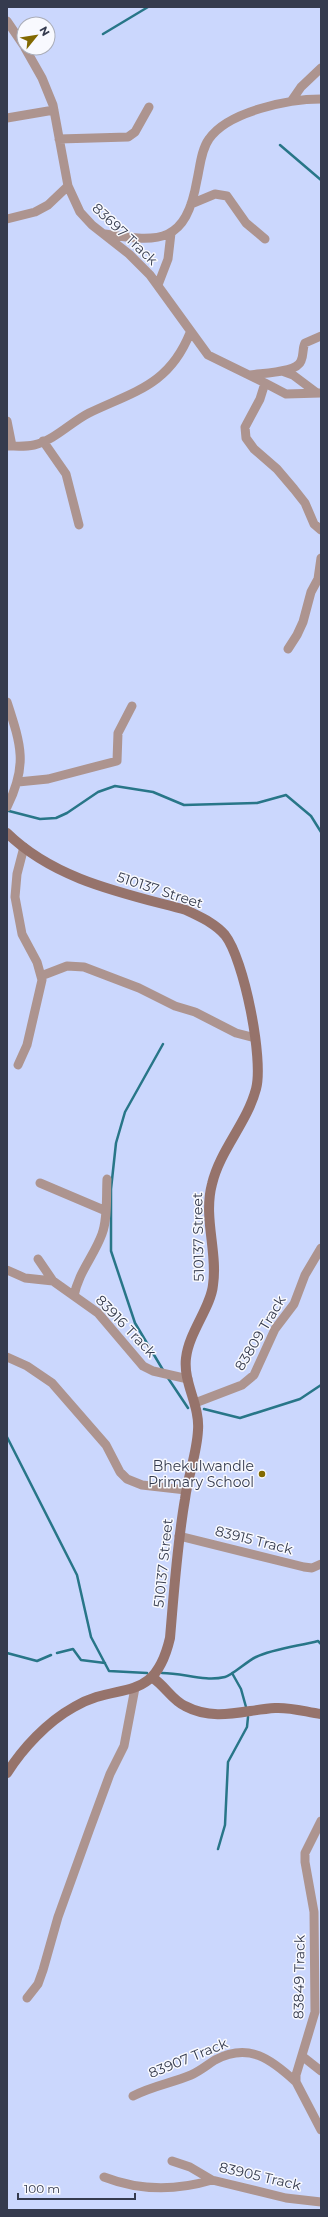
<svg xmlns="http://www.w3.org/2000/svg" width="328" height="2217" font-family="Montserrat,sans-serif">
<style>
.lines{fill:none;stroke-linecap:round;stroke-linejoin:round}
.stream{stroke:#287688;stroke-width:2.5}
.street{stroke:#ad948f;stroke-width:9}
.secondary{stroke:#96736b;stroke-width:10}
.poi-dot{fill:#826901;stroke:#f8f9fe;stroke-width:1.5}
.labels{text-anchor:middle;stroke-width:3;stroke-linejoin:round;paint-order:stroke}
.street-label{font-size:14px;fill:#353b4e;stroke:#f8f9fe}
.poi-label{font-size:14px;fill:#353b4e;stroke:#f8f9fe;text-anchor:end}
</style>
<rect width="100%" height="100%" fill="#cbd7fd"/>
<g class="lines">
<path class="stream" d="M 103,34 L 148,7
M 280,145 L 321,180
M 9,811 L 40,819 L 56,818 L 67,813 L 98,792 L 115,786 L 153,792 L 184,805 L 257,803 L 286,795 L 311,816 L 321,832
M 163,1370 L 135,1323 L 111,1251 L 111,1189 L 116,1143 L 125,1112 L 163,1044
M 168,1378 L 188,1408
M 204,1409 L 240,1418 L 300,1399 L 321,1385
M 7,1437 L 77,1575 L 91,1637 L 109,1671 L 147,1673
M 7,1653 L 37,1661 L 51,1655
M 57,1653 L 73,1649 L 81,1660 L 105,1663
M 162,1673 C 184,1673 204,1682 225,1677 C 233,1675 247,1661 256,1657 C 273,1649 299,1646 318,1641 L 321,1644
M 232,1673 L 241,1689 L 246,1707
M 218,1849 L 225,1825 L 228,1762 L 247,1727 L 248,1717"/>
<path class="street" d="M 7,21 L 24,46
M 25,48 L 42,78 L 53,105 L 68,186 L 80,212 L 92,225 L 129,254 L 150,275 L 208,355 L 265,383 L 260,399 L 245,427 L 246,438 L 254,449 L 277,469 L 294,489 L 305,503 L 314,524 L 321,530
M 292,100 L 301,87 L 321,68
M 7,118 L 54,110
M 59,139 L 128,137 L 135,132 L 149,107
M 191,204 L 215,194 L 227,196 L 246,223 L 265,239
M 7,219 L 35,212 L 48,205 L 68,186
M 105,234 C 161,243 186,243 197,180 C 200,167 201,150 209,139 C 228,111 290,99 321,99
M 158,285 L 168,259 L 171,233
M 282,371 L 293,375 L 317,393
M 250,375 C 261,373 297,373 301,361 C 304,355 302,349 305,343 L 321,336
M 265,383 L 286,394 L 321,393
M 7,421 L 12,446
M 43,441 L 66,474 L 79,525
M 7,446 C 16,446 25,447 34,445 C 55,440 71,422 89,413 C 135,391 169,385 190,333
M 288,649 L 297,635 L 303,622 L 311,592 L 318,579 L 321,558
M 7,702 C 21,745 28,765 7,807
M 18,782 L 48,779 L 117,761 L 118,733 L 132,706
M 41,976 L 67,966 L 84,967 L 139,988 L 175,1006 L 195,1012 L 236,1033 L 255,1038
M 18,1065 L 27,1045 L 42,980 L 37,962 L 22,934 L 15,897 L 17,874 L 24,847
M 40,1183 L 106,1211
M 38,1259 L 53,1281 L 98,1313 L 143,1366 L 153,1371 L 188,1379
M 7,1270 L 25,1278 L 53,1281
M 74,1296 C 78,1273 94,1256 102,1234 C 108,1218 106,1196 107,1179
M 7,1357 L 27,1366 L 52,1383 L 106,1445 L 120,1472 L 127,1479 L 142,1485 L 186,1490
M 195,1403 L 242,1385 L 254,1375 L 275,1329 L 294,1304 L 305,1275 L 321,1248
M 179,1536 L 304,1567 L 312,1568 L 321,1564
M 321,1821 L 305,1853 L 305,1862 L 314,1912 L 315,2012 L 296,2075 L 296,2082 L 321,2130
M 27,1998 L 38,1984 L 43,1970 L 58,1917 L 89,1831 L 110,1774 L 124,1746 L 135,1688
M 302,2056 L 321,2071
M 133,2096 C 152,2086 172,2083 191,2075 C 200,2071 207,2065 215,2060 C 249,2042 271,2059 296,2082
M 172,2161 L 190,2167 L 212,2180 L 286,2198 L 321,2202
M 104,2177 C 140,2191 175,2191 212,2180"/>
<path class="secondary" d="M 7,833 C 55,880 123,893 186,910 C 200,917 215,923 225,935 C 244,959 264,1060 256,1089 C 247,1123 220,1150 212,1184 C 203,1218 218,1252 213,1285 C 211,1307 189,1332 186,1358 C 183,1383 200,1405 198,1430 C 197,1453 188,1476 185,1499 C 177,1545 174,1592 170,1638 C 154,1706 120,1680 74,1707 C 47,1722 23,1748 7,1773
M 153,1678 C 165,1686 172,1700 185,1706 C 215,1722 244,1710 275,1708 C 291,1707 306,1712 321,1714"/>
</g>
<circle class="poi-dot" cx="262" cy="1474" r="4"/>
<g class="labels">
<g class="street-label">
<text transform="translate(125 234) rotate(43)" y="5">83697 Track</text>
<text transform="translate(160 890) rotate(18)" y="5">510137 Street</text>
<text transform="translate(198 1237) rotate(-91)" y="5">510137 Street</text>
<text transform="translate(126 1326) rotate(46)" y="5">83916 Track</text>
<text transform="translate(260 1333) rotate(-59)" y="5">83809 Track</text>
<text transform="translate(254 1540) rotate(14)" y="5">83915 Track</text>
<text transform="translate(163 1563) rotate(-84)" y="5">510137 Street</text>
<text transform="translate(299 1977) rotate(-89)" y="5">83849 Track</text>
<text transform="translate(188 2058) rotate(-22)" y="5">83907 Track</text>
<text transform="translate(260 2176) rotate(13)" y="5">83905 Track</text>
</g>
<g class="poi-label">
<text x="254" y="1471">Bhekulwandle<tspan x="254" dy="16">Primary School</tspan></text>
</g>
</g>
<rect width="328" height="2217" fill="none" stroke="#353b4e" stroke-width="16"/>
<g transform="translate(36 36) rotate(60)"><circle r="19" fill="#f8f9fe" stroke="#aaadb8"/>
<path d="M0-3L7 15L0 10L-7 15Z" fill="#826901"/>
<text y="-6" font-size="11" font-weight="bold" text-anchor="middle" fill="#353b4e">N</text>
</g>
<path d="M18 2193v6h117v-6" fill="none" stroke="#353b4e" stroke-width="2"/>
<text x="24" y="2193" font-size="12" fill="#353b4e" stroke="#f8f9fe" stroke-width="3" paint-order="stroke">100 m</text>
</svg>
